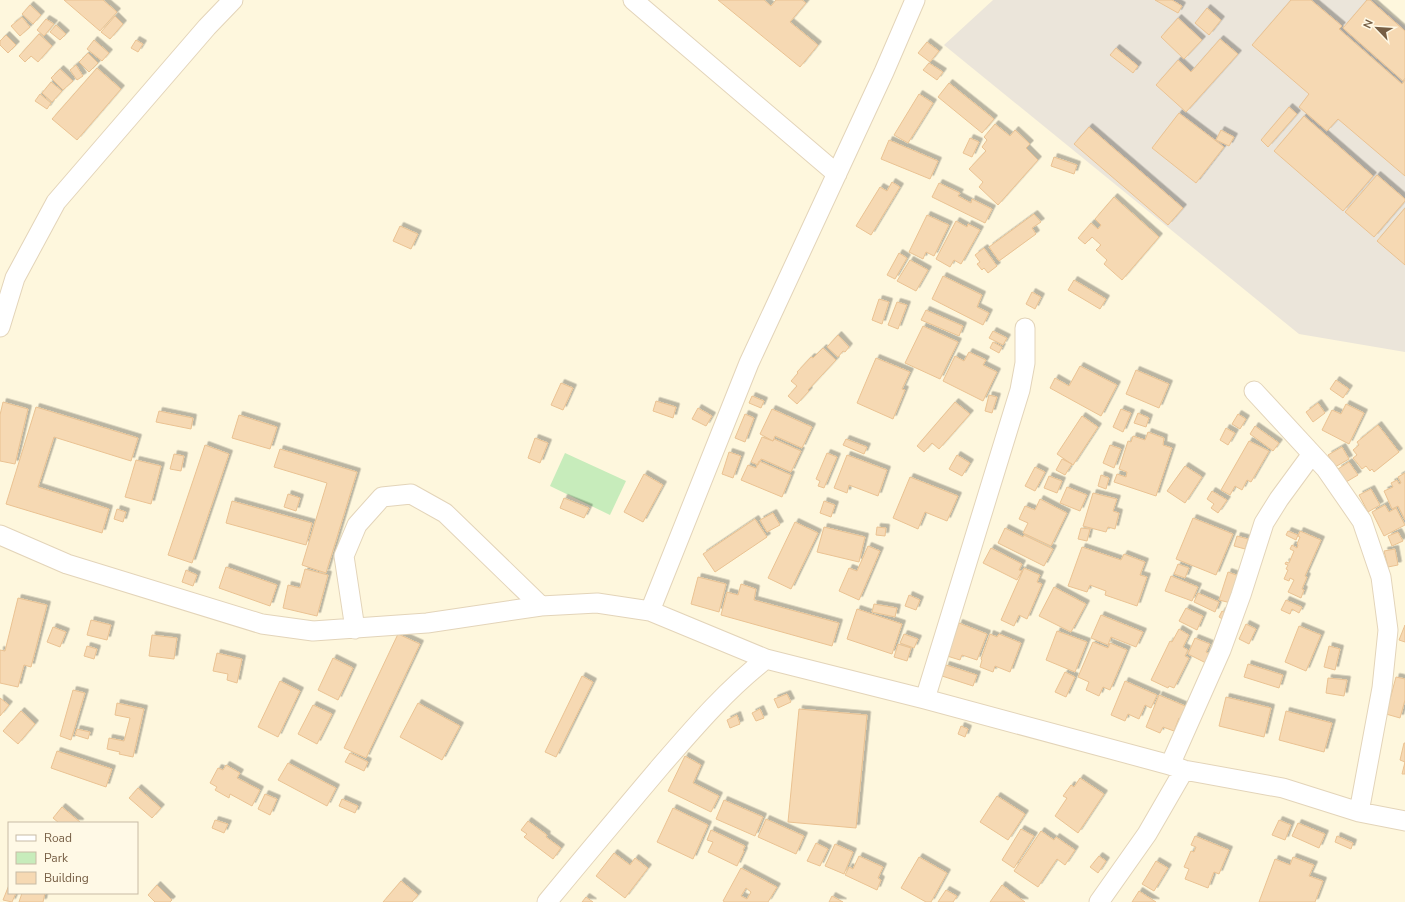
<svg xmlns="http://www.w3.org/2000/svg" width="1405" height="902" font-family="'Nunito Sans',sans-serif">
<style>
.industrial{fill:#ebe5da}
.green{fill:#c7ecbb}
.building{fill:#f6d9b3;stroke:#eac292;fill-rule:evenodd;filter:url(#shadow)}
.lines{fill:none;stroke-linecap:round;stroke-linejoin:round}
.minor-casing{stroke:#e3d4b9;stroke-width:21}
.minor{stroke:#fff;stroke-width:19}
</style>
<defs>
<filter id="shadow"><feDropShadow dx="3.5" dy="-3.5" stdDeviation="0" flood-color="#0004"/></filter>
</defs>
<rect width="100%" height="100%" fill="#fef7dd"/>
<path class="industrial" d="M 993,0 L 1373,0 L 1405,26 L 1405,352 L 1299,334 L 944,45 Z"/>
<path class="green" d="M 565,453 L 626,481 L 610,515 L 550,486 Z"/>
<path class="building" d="M 64,0 L 103,0 L 117,12 L 100,31 Z
M 718,0 L 764,0 L 771,6 L 776,0 L 802,0 L 806,3 L 790,22 L 818,45 L 800,67 Z
M 1155,0 L 1172,0 L 1182,6 L 1178,13 Z
M 1291,0 L 1311,0 L 1342,26 L 1339,29 L 1402,84 L 1405,80 L 1405,176 L 1338,119 L 1327,131 L 1299,107 L 1309,94 L 1252,45 Z
M 1367,0 L 1370,0 L 1405,31 L 1405,78 L 1403,81 L 1343,28 Z
M 30,5 L 41,15 L 33,24 L 22,14 Z
M 1207,8 L 1221,20 L 1209,35 L 1195,23 Z
M 115,16 L 123,24 L 110,39 L 101,32 Z
M 22,17 L 30,27 L 20,36 L 11,26 Z
M 1178,18 L 1202,40 L 1184,59 L 1161,37 Z
M 46,19 L 54,24 L 44,36 L 37,30 Z
M 56,25 L 66,34 L 60,40 L 50,32 Z
M 39,34 L 52,46 L 38,62 L 31,56 L 25,62 L 19,56 Z
M 6,35 L 16,45 L 8,53 L 0,45 L 0,41 Z
M 1220,39 L 1238,54 L 1186,112 L 1156,85 L 1178,60 L 1191,72 Z
M 94,40 L 109,53 L 102,61 L 87,49 Z
M 136,40 L 143,44 L 138,52 L 131,48 Z
M 927,42 L 939,51 L 930,62 L 918,53 Z
M 1116,48 L 1138,66 L 1133,73 L 1110,55 Z
M 88,53 L 98,63 L 89,72 L 79,62 Z
M 929,63 L 943,72 L 937,80 L 923,70 Z
M 76,65 L 83,76 L 77,80 L 70,70 Z
M 97,68 L 121,89 L 77,140 L 52,119 Z
M 60,69 L 73,81 L 63,90 L 51,78 Z
M 51,82 L 62,91 L 52,102 L 42,93 Z
M 949,83 L 994,119 L 982,133 L 938,97 Z
M 40,94 L 51,103 L 47,109 L 35,101 Z
M 919,94 L 933,103 L 908,143 L 894,135 Z
M 1289,107 L 1297,114 L 1268,147 L 1261,140 Z
M 1179,113 L 1224,147 L 1196,183 L 1152,148 Z
M 1304,116 L 1373,176 L 1343,211 L 1274,151 Z
M 995,124 L 1010,136 L 1015,130 L 1030,144 L 1026,148 L 1038,160 L 998,205 L 979,187 L 983,182 L 969,169 L 986,151 L 982,147 L 987,140 L 984,137 Z
M 1089,127 L 1183,208 L 1168,225 L 1074,144 Z
M 1221,130 L 1234,137 L 1229,146 L 1216,140 Z
M 970,138 L 979,142 L 972,157 L 963,153 Z
M 889,140 L 938,161 L 930,179 L 881,159 Z
M 1054,157 L 1077,165 L 1074,174 L 1051,166 Z
M 1377,175 L 1405,199 L 1405,201 L 1374,237 L 1345,212 Z
M 892,182 L 900,187 L 871,235 L 856,226 L 880,187 L 887,191 Z
M 939,183 L 960,193 L 958,196 L 971,203 L 972,199 L 992,209 L 985,223 L 932,197 Z
M 1114,197 L 1159,237 L 1122,280 L 1104,264 L 1107,260 L 1096,250 L 1101,245 L 1092,237 L 1085,244 L 1078,238 L 1091,223 L 1098,229 L 1101,225 L 1095,219 Z
M 1405,208 L 1405,265 L 1377,241 Z
M 1034,214 L 1041,222 L 1032,228 L 1036,234 L 999,261 L 989,247 Z
M 927,215 L 949,225 L 934,256 L 926,252 L 923,259 L 909,252 Z
M 956,221 L 967,227 L 968,224 L 980,230 L 961,264 L 954,260 L 950,267 L 936,259 Z
M 400,226 L 418,234 L 411,249 L 393,241 Z
M 984,248 L 997,266 L 988,273 L 984,268 L 982,270 L 977,264 L 980,262 L 975,255 Z
M 899,253 L 907,258 L 895,279 L 887,275 Z
M 910,260 L 928,270 L 916,291 L 897,281 Z
M 943,276 L 982,295 L 977,307 L 989,313 L 983,325 L 932,299 Z
M 1074,280 L 1106,299 L 1100,309 L 1068,290 Z
M 1032,292 L 1041,297 L 1035,309 L 1026,304 Z
M 879,299 L 889,302 L 882,324 L 872,320 Z
M 897,302 L 907,305 L 898,329 L 888,325 Z
M 926,310 L 963,326 L 959,336 L 921,320 Z
M 923,326 L 958,342 L 940,379 L 905,363 Z
M 993,331 L 1007,338 L 1003,345 L 989,338 Z
M 838,335 L 849,347 L 845,352 L 843,351 L 838,357 L 827,347 Z
M 993,342 L 1002,347 L 999,353 L 990,348 Z
M 823,348 L 836,360 L 808,390 L 809,391 L 797,404 L 788,396 L 797,386 L 791,381 L 798,373 L 797,372 L 811,357 L 813,358 Z
M 969,352 L 986,360 L 983,365 L 997,372 L 983,401 L 943,381 L 955,356 L 964,361 Z
M 876,358 L 910,372 L 902,389 L 905,390 L 893,419 L 857,403 Z
M 1080,366 L 1117,385 L 1101,416 L 1050,388 L 1055,378 L 1069,386 Z
M 1136,370 L 1169,384 L 1159,408 L 1126,394 Z
M 1336,380 L 1349,389 L 1343,398 L 1330,389 Z
M 561,383 L 573,388 L 563,410 L 551,405 Z
M 989,395 L 997,397 L 992,413 L 985,411 Z
M 752,396 L 764,401 L 761,408 L 749,403 Z
M 656,401 L 676,407 L 673,418 L 653,411 Z
M 3,402 L 28,409 L 15,464 L 0,461 L 0,415 Z
M 955,402 L 970,414 L 939,449 L 932,443 L 924,452 L 917,446 Z
M 1318,403 L 1325,413 L 1313,422 L 1306,412 Z
M 1346,404 L 1364,413 L 1349,444 L 1322,430 L 1332,410 L 1341,414 Z
M 36,407 L 138,438 L 131,461 L 54,437 L 38,487 L 109,509 L 102,533 L 6,504 Z
M 698,408 L 712,416 L 706,426 L 692,419 Z
M 772,409 L 812,427 L 802,448 L 775,436 L 773,441 L 760,434 Z
M 1121,409 L 1131,413 L 1123,432 L 1113,427 Z
M 159,411 L 193,418 L 191,429 L 156,422 Z
M 1138,413 L 1149,418 L 1146,427 L 1134,423 Z
M 745,414 L 754,418 L 745,442 L 735,438 Z
M 1238,414 L 1246,419 L 1240,429 L 1232,424 Z
M 239,415 L 277,427 L 270,449 L 232,438 Z
M 1082,416 L 1098,427 L 1073,465 L 1057,454 Z
M 1378,425 L 1399,452 L 1374,472 L 1372,469 L 1370,471 L 1366,466 L 1362,469 L 1353,458 L 1357,455 L 1353,450 L 1359,445 L 1357,442 Z
M 1255,426 L 1279,443 L 1273,451 L 1250,434 Z
M 1226,428 L 1235,433 L 1228,445 L 1220,440 Z
M 1148,432 L 1164,438 L 1163,445 L 1172,448 L 1156,496 L 1114,482 L 1117,474 L 1126,477 L 1127,472 L 1119,469 L 1128,441 L 1131,442 L 1133,436 L 1145,440 Z
M 762,437 L 773,441 L 774,439 L 801,451 L 791,472 L 764,460 L 761,459 L 758,465 L 751,462 Z
M 535,438 L 548,443 L 540,463 L 528,458 Z
M 846,439 L 867,447 L 864,454 L 843,445 Z
M 1249,441 L 1269,451 L 1251,482 L 1247,480 L 1242,490 L 1235,486 L 1230,495 L 1221,490 Z
M 205,445 L 229,454 L 192,563 L 168,555 Z
M 1110,445 L 1121,449 L 1114,468 L 1103,463 Z
M 1342,447 L 1349,459 L 1335,467 L 1328,455 Z
M 280,449 L 357,472 L 326,573 L 302,565 L 327,483 L 274,467 Z
M 729,452 L 741,456 L 733,478 L 722,474 Z
M 827,453 L 837,457 L 824,488 L 818,486 L 820,481 L 816,479 Z
M 174,454 L 184,456 L 181,471 L 170,469 Z
M 847,455 L 887,470 L 878,496 L 849,485 L 847,493 L 834,488 Z
M 957,455 L 970,463 L 962,476 L 949,469 Z
M 1062,459 L 1072,464 L 1065,475 L 1056,470 Z
M 136,460 L 161,466 L 151,504 L 125,497 Z
M 759,461 L 791,475 L 782,497 L 741,480 L 748,465 L 756,468 Z
M 1349,462 L 1358,475 L 1346,482 L 1338,469 Z
M 1185,466 L 1202,477 L 1185,503 L 1167,491 Z
M 1035,467 L 1045,472 L 1035,491 L 1025,486 Z
M 1405,473 L 1405,520 L 1398,506 L 1392,509 L 1384,491 L 1393,487 L 1391,483 L 1397,480 L 1399,484 L 1401,483 L 1398,477 Z
M 644,474 L 663,485 L 643,522 L 624,512 Z
M 1101,475 L 1109,478 L 1106,489 L 1098,486 Z
M 1049,476 L 1062,481 L 1057,493 L 1044,488 Z
M 910,477 L 958,496 L 947,521 L 925,512 L 918,529 L 893,518 Z
M 1067,487 L 1087,495 L 1080,511 L 1060,503 Z
M 1371,489 L 1380,505 L 1368,512 L 1359,495 Z
M 1212,491 L 1227,500 L 1218,513 L 1211,508 L 1214,504 L 1207,499 Z
M 1093,493 L 1117,499 L 1113,511 L 1119,513 L 1115,529 L 1108,527 L 1106,532 L 1083,526 Z
M 288,494 L 300,498 L 296,511 L 284,507 Z
M 564,498 L 589,508 L 584,518 L 560,508 Z
M 1040,499 L 1067,513 L 1051,546 L 1023,533 L 1028,523 L 1019,519 L 1025,506 L 1035,510 Z
M 232,501 L 312,523 L 306,545 L 226,523 Z
M 824,501 L 835,505 L 831,517 L 820,513 Z
M 1385,505 L 1389,512 L 1396,508 L 1405,525 L 1384,536 L 1372,512 Z
M 117,509 L 126,512 L 123,522 L 114,519 Z
M 773,513 L 780,525 L 767,532 L 760,520 Z
M 1193,518 L 1233,534 L 1216,575 L 1176,559 Z
M 755,519 L 767,537 L 715,572 L 703,554 Z
M 795,522 L 818,533 L 791,589 L 768,578 Z
M 824,527 L 865,537 L 859,562 L 817,552 Z
M 877,527 L 886,528 L 885,536 L 876,535 Z
M 1005,528 L 1023,537 L 1024,535 L 1053,549 L 1044,566 L 998,543 Z
M 1081,528 L 1090,529 L 1087,541 L 1078,539 Z
M 1288,531 L 1298,535 L 1296,540 L 1286,535 Z
M 1300,531 L 1321,540 L 1305,576 L 1307,577 L 1302,589 L 1304,590 L 1301,598 L 1288,592 L 1294,580 L 1290,578 L 1289,581 L 1284,579 L 1288,570 L 1286,569 L 1288,565 L 1285,564 L 1286,562 L 1289,563 L 1294,551 L 1290,549 L 1292,545 L 1297,548 L 1298,545 L 1297,544 L 1300,537 L 1298,536 Z
M 1398,532 L 1403,541 L 1392,546 L 1388,536 Z
M 1237,536 L 1248,539 L 1245,549 L 1234,546 Z
M 868,546 L 880,551 L 859,600 L 839,591 L 849,568 L 857,571 Z
M 1082,547 L 1121,560 L 1124,554 L 1145,562 L 1140,575 L 1147,577 L 1137,606 L 1105,595 L 1106,591 L 1090,585 L 1087,592 L 1068,586 Z
M 991,548 L 1022,564 L 1019,570 L 1022,571 L 1017,580 L 983,563 Z
M 1395,549 L 1398,565 L 1388,567 L 1384,551 Z
M 1178,564 L 1189,568 L 1185,578 L 1174,574 Z
M 226,567 L 277,585 L 270,606 L 219,588 Z
M 1024,568 L 1040,575 L 1037,582 L 1042,584 L 1027,619 L 1019,615 L 1014,626 L 1001,620 Z
M 305,569 L 328,575 L 317,616 L 283,608 L 288,585 L 300,588 Z
M 186,570 L 197,575 L 193,586 L 182,582 Z
M 1228,572 L 1239,576 L 1231,603 L 1219,600 Z
M 1171,576 L 1198,587 L 1192,601 L 1165,591 Z
M 698,577 L 726,584 L 719,612 L 691,604 Z
M 741,584 L 756,589 L 754,600 L 839,623 L 832,646 L 721,615 L 727,592 L 738,595 Z
M 1054,587 L 1086,604 L 1071,632 L 1039,616 Z
M 1198,593 L 1219,602 L 1215,612 L 1194,602 Z
M 909,595 L 920,600 L 916,610 L 905,606 Z
M 18,598 L 47,605 L 31,667 L 24,665 L 18,687 L 0,683 L 0,650 L 5,651 Z
M 1286,600 L 1302,607 L 1299,613 L 1292,609 L 1290,614 L 1281,610 Z
M 874,604 L 897,608 L 895,617 L 872,612 Z
M 1186,608 L 1203,616 L 1197,630 L 1179,621 Z
M 857,609 L 902,624 L 892,654 L 847,639 Z
M 1222,611 L 1229,615 L 1226,621 L 1219,617 Z
M 1101,615 L 1143,632 L 1136,647 L 1111,637 L 1108,645 L 1091,638 Z
M 91,620 L 111,625 L 107,640 L 87,635 Z
M 959,623 L 987,634 L 977,660 L 962,655 L 960,660 L 947,656 Z
M 1246,624 L 1256,629 L 1249,644 L 1239,639 Z
M 1405,625 L 1405,642 L 1399,640 Z
M 1299,626 L 1321,635 L 1306,671 L 1285,662 Z
M 53,627 L 66,632 L 60,647 L 47,642 Z
M 1179,629 L 1189,635 L 1183,647 L 1188,650 L 1185,656 L 1189,658 L 1174,688 L 1169,686 L 1168,688 L 1151,680 L 1170,641 L 1172,642 Z
M 1057,631 L 1087,642 L 1075,672 L 1046,660 Z
M 398,634 L 420,644 L 366,758 L 344,748 Z
M 904,634 L 918,639 L 914,648 L 900,643 Z
M 990,634 L 997,637 L 999,634 L 1021,643 L 1010,672 L 995,666 L 993,672 L 980,667 L 982,660 L 981,659 Z
M 152,635 L 177,638 L 174,659 L 149,656 Z
M 1195,638 L 1210,644 L 1206,652 L 1210,654 L 1210,665 L 1188,654 Z
M 1093,642 L 1108,648 L 1110,643 L 1127,650 L 1110,690 L 1103,687 L 1099,696 L 1086,690 L 1089,682 L 1078,677 Z
M 898,644 L 911,648 L 907,661 L 894,657 Z
M 87,646 L 97,649 L 94,659 L 84,656 Z
M 1329,646 L 1340,649 L 1335,670 L 1324,667 Z
M 217,653 L 242,659 L 237,683 L 227,680 L 228,674 L 213,671 Z
M 333,658 L 353,668 L 338,700 L 318,690 Z
M 1248,664 L 1283,675 L 1279,688 L 1244,677 Z
M 946,665 L 977,675 L 973,686 L 942,676 Z
M 1065,672 L 1075,677 L 1066,697 L 1055,692 Z
M 582,676 L 593,682 L 556,757 L 545,752 Z
M 1396,677 L 1405,679 L 1405,700 L 1400,718 L 1386,714 Z
M 1328,678 L 1347,680 L 1344,696 L 1326,693 Z
M 280,681 L 300,691 L 278,737 L 258,727 Z
M 1125,681 L 1157,695 L 1151,708 L 1145,705 L 1139,719 L 1128,714 L 1125,721 L 1111,715 Z
M 73,690 L 85,693 L 71,740 L 60,736 Z
M 787,694 L 791,702 L 778,708 L 774,699 Z
M 1159,695 L 1190,708 L 1185,721 L 1179,718 L 1174,731 L 1163,727 L 1160,733 L 1146,727 Z
M 1226,697 L 1271,708 L 1264,737 L 1219,726 Z
M 0,698 L 9,705 L 0,716 Z
M 117,703 L 144,709 L 133,757 L 119,754 L 120,752 L 107,749 L 109,738 L 124,741 L 130,718 L 115,715 Z
M 418,703 L 460,726 L 442,760 L 400,737 Z
M 313,705 L 332,714 L 317,744 L 298,734 Z
M 760,709 L 764,718 L 756,721 L 752,713 Z
M 799,709 L 867,715 L 856,828 L 788,822 Z
M 21,711 L 35,724 L 18,744 L 3,731 Z
M 1286,711 L 1332,723 L 1324,752 L 1279,740 Z
M 737,715 L 740,724 L 730,728 L 727,720 Z
M 961,726 L 968,729 L 965,737 L 958,734 Z
M 77,729 L 90,732 L 88,739 L 75,735 Z
M 1404,743 L 1405,743 L 1405,774 L 1402,774 L 1405,762 L 1400,760 Z
M 57,751 L 112,769 L 106,787 L 51,768 Z
M 350,753 L 368,762 L 364,771 L 345,762 Z
M 685,756 L 701,765 L 693,783 L 719,796 L 711,812 L 668,791 Z
M 288,763 L 336,788 L 327,806 L 278,780 Z
M 226,765 L 240,773 L 237,778 L 260,790 L 252,806 L 230,794 L 229,798 L 215,790 L 217,787 L 210,783 L 218,768 L 223,770 Z
M 1080,778 L 1104,794 L 1078,833 L 1055,816 L 1067,798 L 1063,796 L 1071,785 L 1074,787 Z
M 138,788 L 161,808 L 152,818 L 129,798 Z
M 265,794 L 277,799 L 270,815 L 258,809 Z
M 997,796 L 1025,814 L 1008,840 L 980,822 Z
M 342,799 L 358,806 L 355,813 L 339,806 Z
M 724,800 L 763,817 L 755,836 L 716,819 Z
M 62,807 L 80,822 L 80,823 L 59,823 L 53,818 Z
M 673,808 L 708,825 L 693,859 L 657,842 Z
M 766,819 L 804,836 L 796,854 L 758,837 Z
M 215,820 L 228,824 L 224,833 L 212,828 Z
M 1279,820 L 1291,825 L 1285,840 L 1272,835 Z
M 528,821 L 547,835 L 546,837 L 561,848 L 553,859 L 524,837 L 527,834 L 521,830 Z
M 1298,823 L 1325,834 L 1319,848 L 1292,836 Z
M 1021,829 L 1034,836 L 1014,868 L 1002,860 Z
M 711,830 L 745,846 L 743,850 L 744,851 L 737,866 L 708,852 L 713,842 L 707,840 Z
M 1041,831 L 1054,840 L 1056,837 L 1075,850 L 1065,865 L 1057,859 L 1038,887 L 1014,871 Z
M 1195,836 L 1229,850 L 1219,874 L 1214,872 L 1208,888 L 1185,879 L 1189,869 L 1184,867 L 1191,851 L 1194,852 L 1196,847 L 1191,845 Z
M 1337,836 L 1353,843 L 1351,849 L 1335,842 Z
M 816,843 L 828,849 L 820,866 L 807,861 Z
M 835,844 L 853,852 L 844,874 L 825,866 Z
M 614,853 L 630,865 L 635,858 L 648,868 L 625,898 L 596,876 Z
M 859,856 L 883,867 L 878,878 L 881,880 L 877,890 L 845,875 L 849,867 L 853,869 Z
M 1099,856 L 1106,861 L 1098,873 L 1090,867 Z
M 919,857 L 947,873 L 931,902 L 926,902 L 901,888 Z
M 1293,857 L 1314,865 L 1309,876 L 1323,881 L 1315,902 L 1259,902 L 1275,859 L 1290,865 Z
M 1156,861 L 1168,868 L 1154,891 L 1142,884 Z
M 741,868 L 777,887 L 768,902 L 725,902 L 723,901 ZM 746,888 L 751,892 L 747,899 L 741,896 Z
M 401,881 L 418,895 L 412,902 L 383,902 Z
M 9,885 L 9,893 L 16,893 L 12,902 L 3,900 Z
M 157,885 L 172,900 L 170,902 L 155,902 L 148,895 Z
M 1002,885 L 1025,902 L 990,902 Z
M 946,890 L 957,896 L 953,902 L 938,902 Z
M 1139,891 L 1156,902 L 1132,902 Z
M 22,893 L 45,893 L 43,902 L 19,902 Z
M 832,896 L 843,902 L 829,902 Z
M 586,897 L 593,902 L 582,902 Z"/>
<g class="lines">
<defs>
<path id="minor" d="M 633,0 L 837,174
M 0,327 L 15,278 L 56,202 L 207,27 L 233,0
M 1254,391 L 1326,469 L 1362,521 L 1381,577 L 1388,630 L 1382,688 L 1359,812
M 0,535 L 67,564 L 262,624 L 313,631 L 427,623 L 541,606 L 597,603 L 650,611
M 355,629 L 344,556 L 357,525 L 382,497 L 411,494 L 445,513 L 541,606
M 766,659 L 650,611 L 749,363 L 884,72 L 915,0
M 925,699 L 1020,390 L 1025,363 L 1025,328
M 1170,765 L 1221,650 L 1241,595 L 1264,523 L 1279,499 L 1312,454
M 547,902 C 584,857 622,812 660,767 C 693,729 726,690 766,659 L 925,699 L 1170,765 L 1184,770 L 1283,788 L 1359,812 L 1405,821
M 1099,902 L 1147,834 L 1184,770"/>
</defs>
<use href="#minor" class="minor-casing"/>
<use href="#minor" class="minor"/>
</g>
<rect x="8" y="822" width="130" height="72" fill="#fff9e6" stroke="#c8bba5"/>
<rect x="16" y="835" width="20" height="6" fill="#ffffff" stroke="#c8bba5"/>
<text x="44" y="842" font-size="12" fill="#765e44">Road</text>
<rect x="16" y="852" width="20" height="12" fill="#c7ecbb" stroke="#c8bba5"/>
<text x="44" y="862" font-size="12" fill="#765e44">Park</text>
<rect x="16" y="872" width="20" height="12" fill="#f6d9b3" stroke="#c8bba5"/>
<text x="44" y="882" font-size="12" fill="#765e44">Building</text>
<g transform="translate(1377 28) rotate(295)" stroke="#fff9e6" stroke-width="3" paint-order="stroke">
<path d="M0-3L7 15L0 10L-7 15Z" fill="#765e44"/>
<text y="-6" font-size="11" font-weight="bold" text-anchor="middle" fill="#765e44">N</text>
</g>
</svg>
